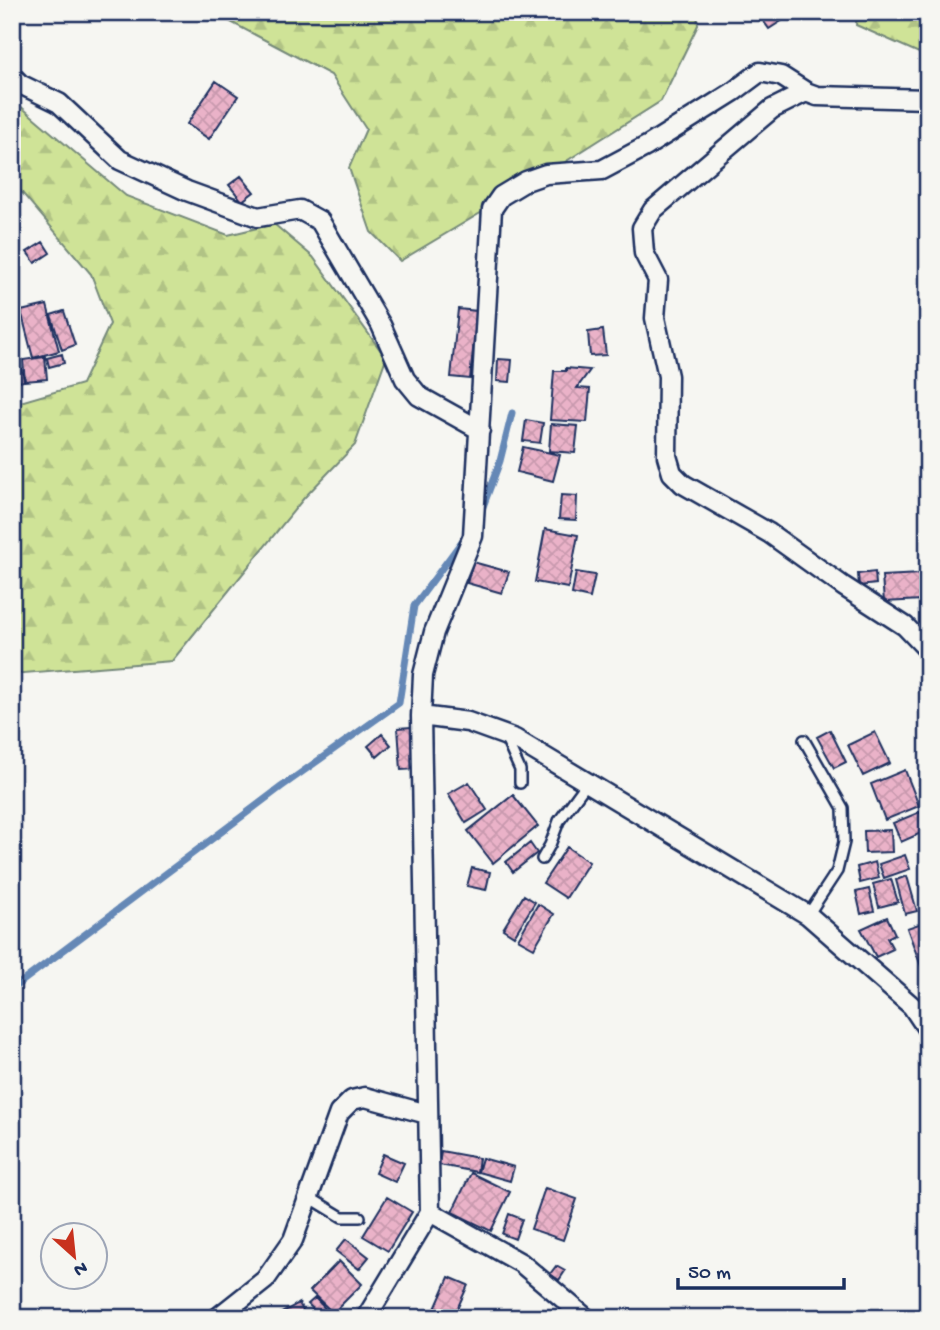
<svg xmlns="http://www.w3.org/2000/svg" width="940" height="1330" font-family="'Gochi Hand',sans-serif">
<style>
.forest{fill:url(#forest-firs);stroke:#75897a;stroke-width:2}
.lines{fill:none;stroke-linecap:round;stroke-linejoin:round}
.stream{stroke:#6588b6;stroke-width:7}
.building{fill:url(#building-cross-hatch);stroke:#1b2f5e;stroke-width:2}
.lane-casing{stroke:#1b2f5e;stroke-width:14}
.street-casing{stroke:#1b2f5e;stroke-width:23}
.lane{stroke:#f6f6f2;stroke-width:9}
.street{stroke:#f6f6f2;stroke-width:18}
</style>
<defs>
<pattern id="forest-firs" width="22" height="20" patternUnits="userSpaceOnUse" patternTransform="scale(1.75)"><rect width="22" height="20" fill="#cfe397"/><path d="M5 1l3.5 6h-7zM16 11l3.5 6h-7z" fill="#b1c385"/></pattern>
<pattern id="building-cross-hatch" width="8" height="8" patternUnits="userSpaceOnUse" patternTransform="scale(1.75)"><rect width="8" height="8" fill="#eab2c8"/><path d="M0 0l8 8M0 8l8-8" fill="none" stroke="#c899ae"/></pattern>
</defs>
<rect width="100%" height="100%" fill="#f6f6f2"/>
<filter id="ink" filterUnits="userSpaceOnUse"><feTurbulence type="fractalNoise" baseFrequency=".0143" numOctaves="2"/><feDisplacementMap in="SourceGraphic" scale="14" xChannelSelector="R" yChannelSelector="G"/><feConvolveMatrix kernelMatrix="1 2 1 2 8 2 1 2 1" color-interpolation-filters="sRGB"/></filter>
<g filter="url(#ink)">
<path class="forest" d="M 212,12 L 697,12 L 698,25 L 661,101 L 546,174 L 400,261 L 371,232 L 349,168 L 366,129 L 331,75 Z
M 857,12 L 928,12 L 928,57 L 856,25 Z
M 12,99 L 126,196 L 228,235 L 274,224 L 313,257 L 386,358 L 355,445 L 304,498 L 172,661 L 12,674 L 12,400 L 17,403 L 82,384 L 110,324 L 91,274 L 12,181 Z"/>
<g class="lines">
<path class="stream" d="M 481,512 L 500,461 L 512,413
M 12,989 L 281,787 L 399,703 L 414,606 L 465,537"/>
</g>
<path class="building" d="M 757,12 L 778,12 L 783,20 L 769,29 Z
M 216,81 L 238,96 L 209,139 L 187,124 Z
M 241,176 L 254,192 L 242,201 L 229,185 Z
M 43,242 L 50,253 L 35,263 L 27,252 Z
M 47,305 L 59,351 L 33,358 L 21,311 Z
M 458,309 L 477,311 L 470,379 L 451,377 Z
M 64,311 L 75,345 L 62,350 L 51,315 Z
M 603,330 L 606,355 L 590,356 L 588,332 Z
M 17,347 L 24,381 L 12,383 L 12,348 Z
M 62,354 L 64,363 L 49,367 L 47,358 Z
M 45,357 L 47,379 L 25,381 L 23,360 Z
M 498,359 L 512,360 L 510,382 L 497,381 Z
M 566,368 L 590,370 L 577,388 L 590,389 L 587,422 L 550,420 L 554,371 L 566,371 Z
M 526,420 L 543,423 L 540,443 L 523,441 Z
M 551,424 L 578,426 L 575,453 L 549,451 Z
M 523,447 L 560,455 L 553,481 L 517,472 Z
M 561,495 L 577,496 L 576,520 L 559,519 Z
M 545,529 L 578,535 L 568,588 L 535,582 Z
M 473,562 L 509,572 L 502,593 L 467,583 Z
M 576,572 L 595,575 L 590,598 L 572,594 Z
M 875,572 L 876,584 L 859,586 L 858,574 Z
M 921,574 L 922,600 L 884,602 L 882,576 Z
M 411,727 L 415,769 L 401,770 L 398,728 Z
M 830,730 L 846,762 L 834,768 L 817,737 Z
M 875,732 L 890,763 L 863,776 L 848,745 Z
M 382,734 L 391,745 L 377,757 L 368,746 Z
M 905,770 L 919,806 L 885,820 L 871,784 Z
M 469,782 L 487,810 L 466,823 L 448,794 Z
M 513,795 L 538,826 L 493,863 L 468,831 Z
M 920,812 L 928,830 L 901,842 L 893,823 Z
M 891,830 L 892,852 L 865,853 L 864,831 Z
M 530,843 L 537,853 L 513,872 L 506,862 Z
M 567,847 L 589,862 L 566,898 L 543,883 Z
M 905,855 L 910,869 L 884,878 L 879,864 Z
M 875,862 L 879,878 L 860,883 L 857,867 Z
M 472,868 L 490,872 L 486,890 L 467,886 Z
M 907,876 L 917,911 L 905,914 L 896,880 Z
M 891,879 L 898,902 L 879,907 L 873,884 Z
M 869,889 L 874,911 L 861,914 L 856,892 Z
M 524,895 L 535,902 L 514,936 L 503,929 Z
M 538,904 L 554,914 L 534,948 L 518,939 Z
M 887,917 L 895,934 L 887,938 L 893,949 L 876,957 L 861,929 Z
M 928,921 L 928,976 L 925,977 L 907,928 Z
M 441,1151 L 479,1158 L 477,1172 L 439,1165 Z
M 383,1154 L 404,1163 L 395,1182 L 375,1173 Z
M 482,1158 L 514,1167 L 510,1181 L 478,1172 Z
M 471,1173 L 510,1192 L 491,1231 L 452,1212 Z
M 545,1188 L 577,1199 L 563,1240 L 531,1229 Z
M 387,1197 L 412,1212 L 388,1251 L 363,1236 Z
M 509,1214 L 522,1219 L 515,1239 L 502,1234 Z
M 346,1239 L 369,1257 L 359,1269 L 336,1251 Z
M 339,1261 L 362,1284 L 333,1313 L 310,1291 Z
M 556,1266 L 565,1271 L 559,1280 L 550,1274 Z
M 449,1277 L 468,1285 L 453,1318 L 431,1318 Z
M 315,1298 L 334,1318 L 316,1318 L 310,1312 L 313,1309 L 308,1304 Z
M 299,1303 L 307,1318 L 273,1318 Z"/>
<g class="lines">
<defs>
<path id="lane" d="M 505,737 L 520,770 L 520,783
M 804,740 L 843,808 L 844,842 L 837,871 L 808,915
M 542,859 L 550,845 L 559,821 L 587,783
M 309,1197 L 342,1217 L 360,1217
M 371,1310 L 388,1318"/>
<path id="street" d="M 12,76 L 20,84 L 59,103 L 120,160 L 187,191 L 258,217 L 300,210 L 320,221 L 381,325 L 405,379 L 419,396 L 480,430
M 806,92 L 772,109 L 653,210 L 642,228 L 644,253 L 658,280 L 655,318 L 668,376 L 667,456 L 672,473 L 683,484 L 769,533 L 843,586 L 905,626 L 928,650
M 421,716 L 468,722 L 515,739 L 808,915 L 912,1006 L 928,1030
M 430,1212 L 521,1263 L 586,1318
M 217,1318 L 265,1280 L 293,1240 L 339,1113 L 352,1100 L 365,1097 L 427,1114
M 366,1318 L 430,1212 L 421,716 L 423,675 L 434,632 L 473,536 L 492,209 L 501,196 L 526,181 L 546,174 L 602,170 L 647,146 L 733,92 L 760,72 L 781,76 L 806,92 L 817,96 L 928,99"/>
</defs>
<use href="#lane" class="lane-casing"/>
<use href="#street" class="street-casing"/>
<use href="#lane" class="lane"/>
<use href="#street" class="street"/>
</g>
</g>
<rect width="940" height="1330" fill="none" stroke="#f6f6f2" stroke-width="42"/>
<rect x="21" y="21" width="898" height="1288" fill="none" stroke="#1b2f5e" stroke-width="2.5" filter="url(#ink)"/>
<g transform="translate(74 1256) rotate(153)"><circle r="33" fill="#f6f6f2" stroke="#9ea6b7" stroke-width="2"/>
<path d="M0-5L12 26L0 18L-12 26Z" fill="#c8321e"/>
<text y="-10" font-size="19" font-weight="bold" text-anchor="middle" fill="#1b2f5e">N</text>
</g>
<path d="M678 1278v10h166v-10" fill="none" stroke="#1b2f5e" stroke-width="3.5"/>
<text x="688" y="1278" font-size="21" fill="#1b2f5e" stroke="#f6f6f2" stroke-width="5" paint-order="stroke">50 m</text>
</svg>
